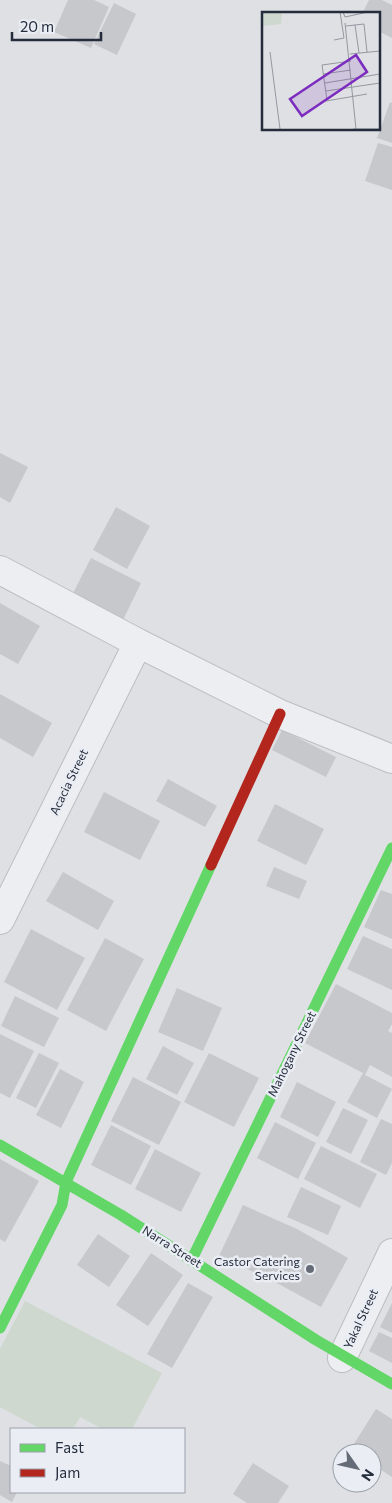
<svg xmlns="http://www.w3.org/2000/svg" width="392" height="1503" font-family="Commissioner,sans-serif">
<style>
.green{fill:#ced8ce}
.building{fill:#c6c8cb}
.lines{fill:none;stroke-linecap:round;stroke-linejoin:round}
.street-casing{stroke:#bcbec1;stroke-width:30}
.street{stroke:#edeef1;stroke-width:28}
.fast{stroke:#63d668;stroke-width:11}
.jam{stroke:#b3261e;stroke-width:11}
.poi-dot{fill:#666c77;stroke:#eaeef4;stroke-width:2}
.labels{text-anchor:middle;stroke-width:5;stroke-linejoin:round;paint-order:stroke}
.street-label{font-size:12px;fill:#252d3d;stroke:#eaeef4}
.poi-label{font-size:12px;fill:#252d3d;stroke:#eaeef4;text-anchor:end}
.inset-road{fill:none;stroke:#9498a1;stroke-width:1}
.view{fill:#7b2cbf;fill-opacity:0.15;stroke:#7b2cbf;stroke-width:2.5}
.inset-edge{fill:none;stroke:#252d3d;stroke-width:2.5}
</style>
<rect width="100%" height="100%" fill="#dee0e3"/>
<path class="green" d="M 25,1301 L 162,1373 L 132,1429 L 103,1429 L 80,1417 L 73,1429 L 41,1429 L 0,1407 L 0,1349 Z"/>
<path class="building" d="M 68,0 L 94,0 L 109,7 L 91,48 L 54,32 Z
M 369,0 L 382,0 L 392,5 L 392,38 L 378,31 L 378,14 L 362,14 Z
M 114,3 L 136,14 L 117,55 L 94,44 Z
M 390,102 L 392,103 L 392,143 L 377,138 Z
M 378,143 L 392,147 L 392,190 L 365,181 Z
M 0,453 L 28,467 L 10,503 L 0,497 Z
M 116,507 L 150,526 L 127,569 L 93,550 Z
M 91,558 L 141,583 L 123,620 L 72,595 Z
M 0,603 L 40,626 L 18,664 L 0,654 Z
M 0,694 L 52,723 L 33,757 L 0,738 Z
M 282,730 L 336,757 L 326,777 L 272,750 Z
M 168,779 L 217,806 L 205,827 L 156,801 Z
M 104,792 L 160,821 L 140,860 L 84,832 Z
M 275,804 L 324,829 L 306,865 L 257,841 Z
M 274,867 L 307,881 L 299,899 L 266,886 Z
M 63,872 L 114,901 L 98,930 L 46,901 Z
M 381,890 L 392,894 L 392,939 L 364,927 Z
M 31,929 L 85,958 L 57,1010 L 4,982 Z
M 363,936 L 392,949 L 392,990 L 347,969 Z
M 105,938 L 144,959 L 106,1031 L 67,1010 Z
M 336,984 L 392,1013 L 392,1024 L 388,1031 L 392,1033 L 392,1077 L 370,1065 L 365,1075 L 392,1089 L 377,1118 L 347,1102 L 363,1073 L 305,1043 Z
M 177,988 L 222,1008 L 203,1051 L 158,1032 Z
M 15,996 L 59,1018 L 44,1047 L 1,1026 Z
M 0,1034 L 34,1051 L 10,1098 L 0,1093 Z
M 163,1046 L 194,1063 L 177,1095 L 146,1079 Z
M 39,1053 L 59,1063 L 36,1108 L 16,1098 Z
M 209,1053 L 259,1078 L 234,1127 L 184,1102 Z
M 60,1069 L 84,1082 L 61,1128 L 36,1115 Z
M 133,1077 L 181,1102 L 159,1145 L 111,1121 Z
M 297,1082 L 336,1102 L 318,1137 L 280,1117 Z
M 343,1108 L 368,1120 L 351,1154 L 326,1142 Z
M 381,1119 L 392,1124 L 392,1163 L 386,1175 L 360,1162 Z
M 275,1122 L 316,1143 L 298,1179 L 257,1158 Z
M 111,1125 L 151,1146 L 131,1185 L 91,1165 Z
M 321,1146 L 377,1174 L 360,1208 L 304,1179 Z
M 155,1149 L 201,1173 L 181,1212 L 135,1189 Z
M 0,1159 L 39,1181 L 5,1242 L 0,1239 Z
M 301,1187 L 341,1206 L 328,1235 L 287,1217 Z
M 243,1205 L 297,1229 L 348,1258 L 321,1307 L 273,1281 L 219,1256 Z
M 98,1234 L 130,1256 L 109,1287 L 77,1265 Z
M 151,1253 L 183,1275 L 148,1326 L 116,1305 Z
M 188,1283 L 213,1297 L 172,1368 L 147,1354 Z
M 392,1303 L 392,1333 L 380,1327 Z
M 379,1332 L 392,1338 L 392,1363 L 369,1351 Z
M 376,1409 L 392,1419 L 392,1477 L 372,1464 L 372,1453 L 354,1453 L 350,1450 Z
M 0,1461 L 11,1466 L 11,1492 L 17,1492 L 12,1502 L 0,1495 Z
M 253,1463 L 289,1486 L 278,1503 L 247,1503 L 233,1494 Z"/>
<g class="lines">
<defs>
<path id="street" d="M 0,570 L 138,643 L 280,714 L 392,759
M 0,920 L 138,643
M 342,1358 L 392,1253"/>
</defs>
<use href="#street" class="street-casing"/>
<use href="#street" class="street"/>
<path class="fast" d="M 0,1145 L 121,1215 L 316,1340 L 392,1384
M 192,1259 L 392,848
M 0,1328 L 62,1205 L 66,1182 L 211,865"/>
<path class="jam" d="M 211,865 L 280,714"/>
</g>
<circle class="poi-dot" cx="310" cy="1269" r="5"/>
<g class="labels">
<g class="street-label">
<text transform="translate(69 782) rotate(-64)" y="4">Acacia Street</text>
<text transform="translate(292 1054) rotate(-64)" y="4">Mahogany Street</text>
<text transform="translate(172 1247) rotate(32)" y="4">Narra Street</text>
<text transform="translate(361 1319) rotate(-65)" y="4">Yakal Street</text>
</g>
<g class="poi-label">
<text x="300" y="1266">Castor Catering<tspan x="300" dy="14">Services</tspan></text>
</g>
</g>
<g transform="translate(262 12)">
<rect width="118" height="118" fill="#dee0e3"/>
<path d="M 0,0 L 20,0 L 19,12 L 0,14 Z" fill="#ced8ce"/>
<path class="inset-road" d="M 81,0 L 83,5 L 106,0M 83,11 L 94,117M 93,13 L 97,41M 84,14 L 102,12 L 105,40M 72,28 L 82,26 L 78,0M 8,40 L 18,117M 88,42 L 118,39M 61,62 L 89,58M 63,71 L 118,62M 64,79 L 118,71M 65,88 L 60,53 L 89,49M 64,89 L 105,82M 91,117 L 118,117"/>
<path class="view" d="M 94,43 L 105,60 L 40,104 L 28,87 Z"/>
<rect width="118" height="118" class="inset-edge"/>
</g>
<rect x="10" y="1428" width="175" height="65" fill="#eaeef4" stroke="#9ba1ab"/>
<rect x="20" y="1444" width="25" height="8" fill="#63d668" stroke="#9ba1ab"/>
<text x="55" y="1453" font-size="15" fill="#252d3d">Fast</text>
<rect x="20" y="1469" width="25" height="8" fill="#b3261e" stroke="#9ba1ab"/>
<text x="55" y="1478" font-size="15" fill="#252d3d">Jam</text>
<g transform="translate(357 1468) rotate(124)"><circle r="24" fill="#eaeef4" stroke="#9ba1ab"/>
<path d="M0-4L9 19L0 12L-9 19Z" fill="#666c77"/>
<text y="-8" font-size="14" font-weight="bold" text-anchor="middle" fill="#252d3d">N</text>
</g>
<path d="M12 32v8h89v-8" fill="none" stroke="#252d3d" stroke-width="2.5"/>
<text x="20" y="32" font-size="15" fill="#252d3d" stroke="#eaeef4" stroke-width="4" paint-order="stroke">20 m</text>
</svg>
